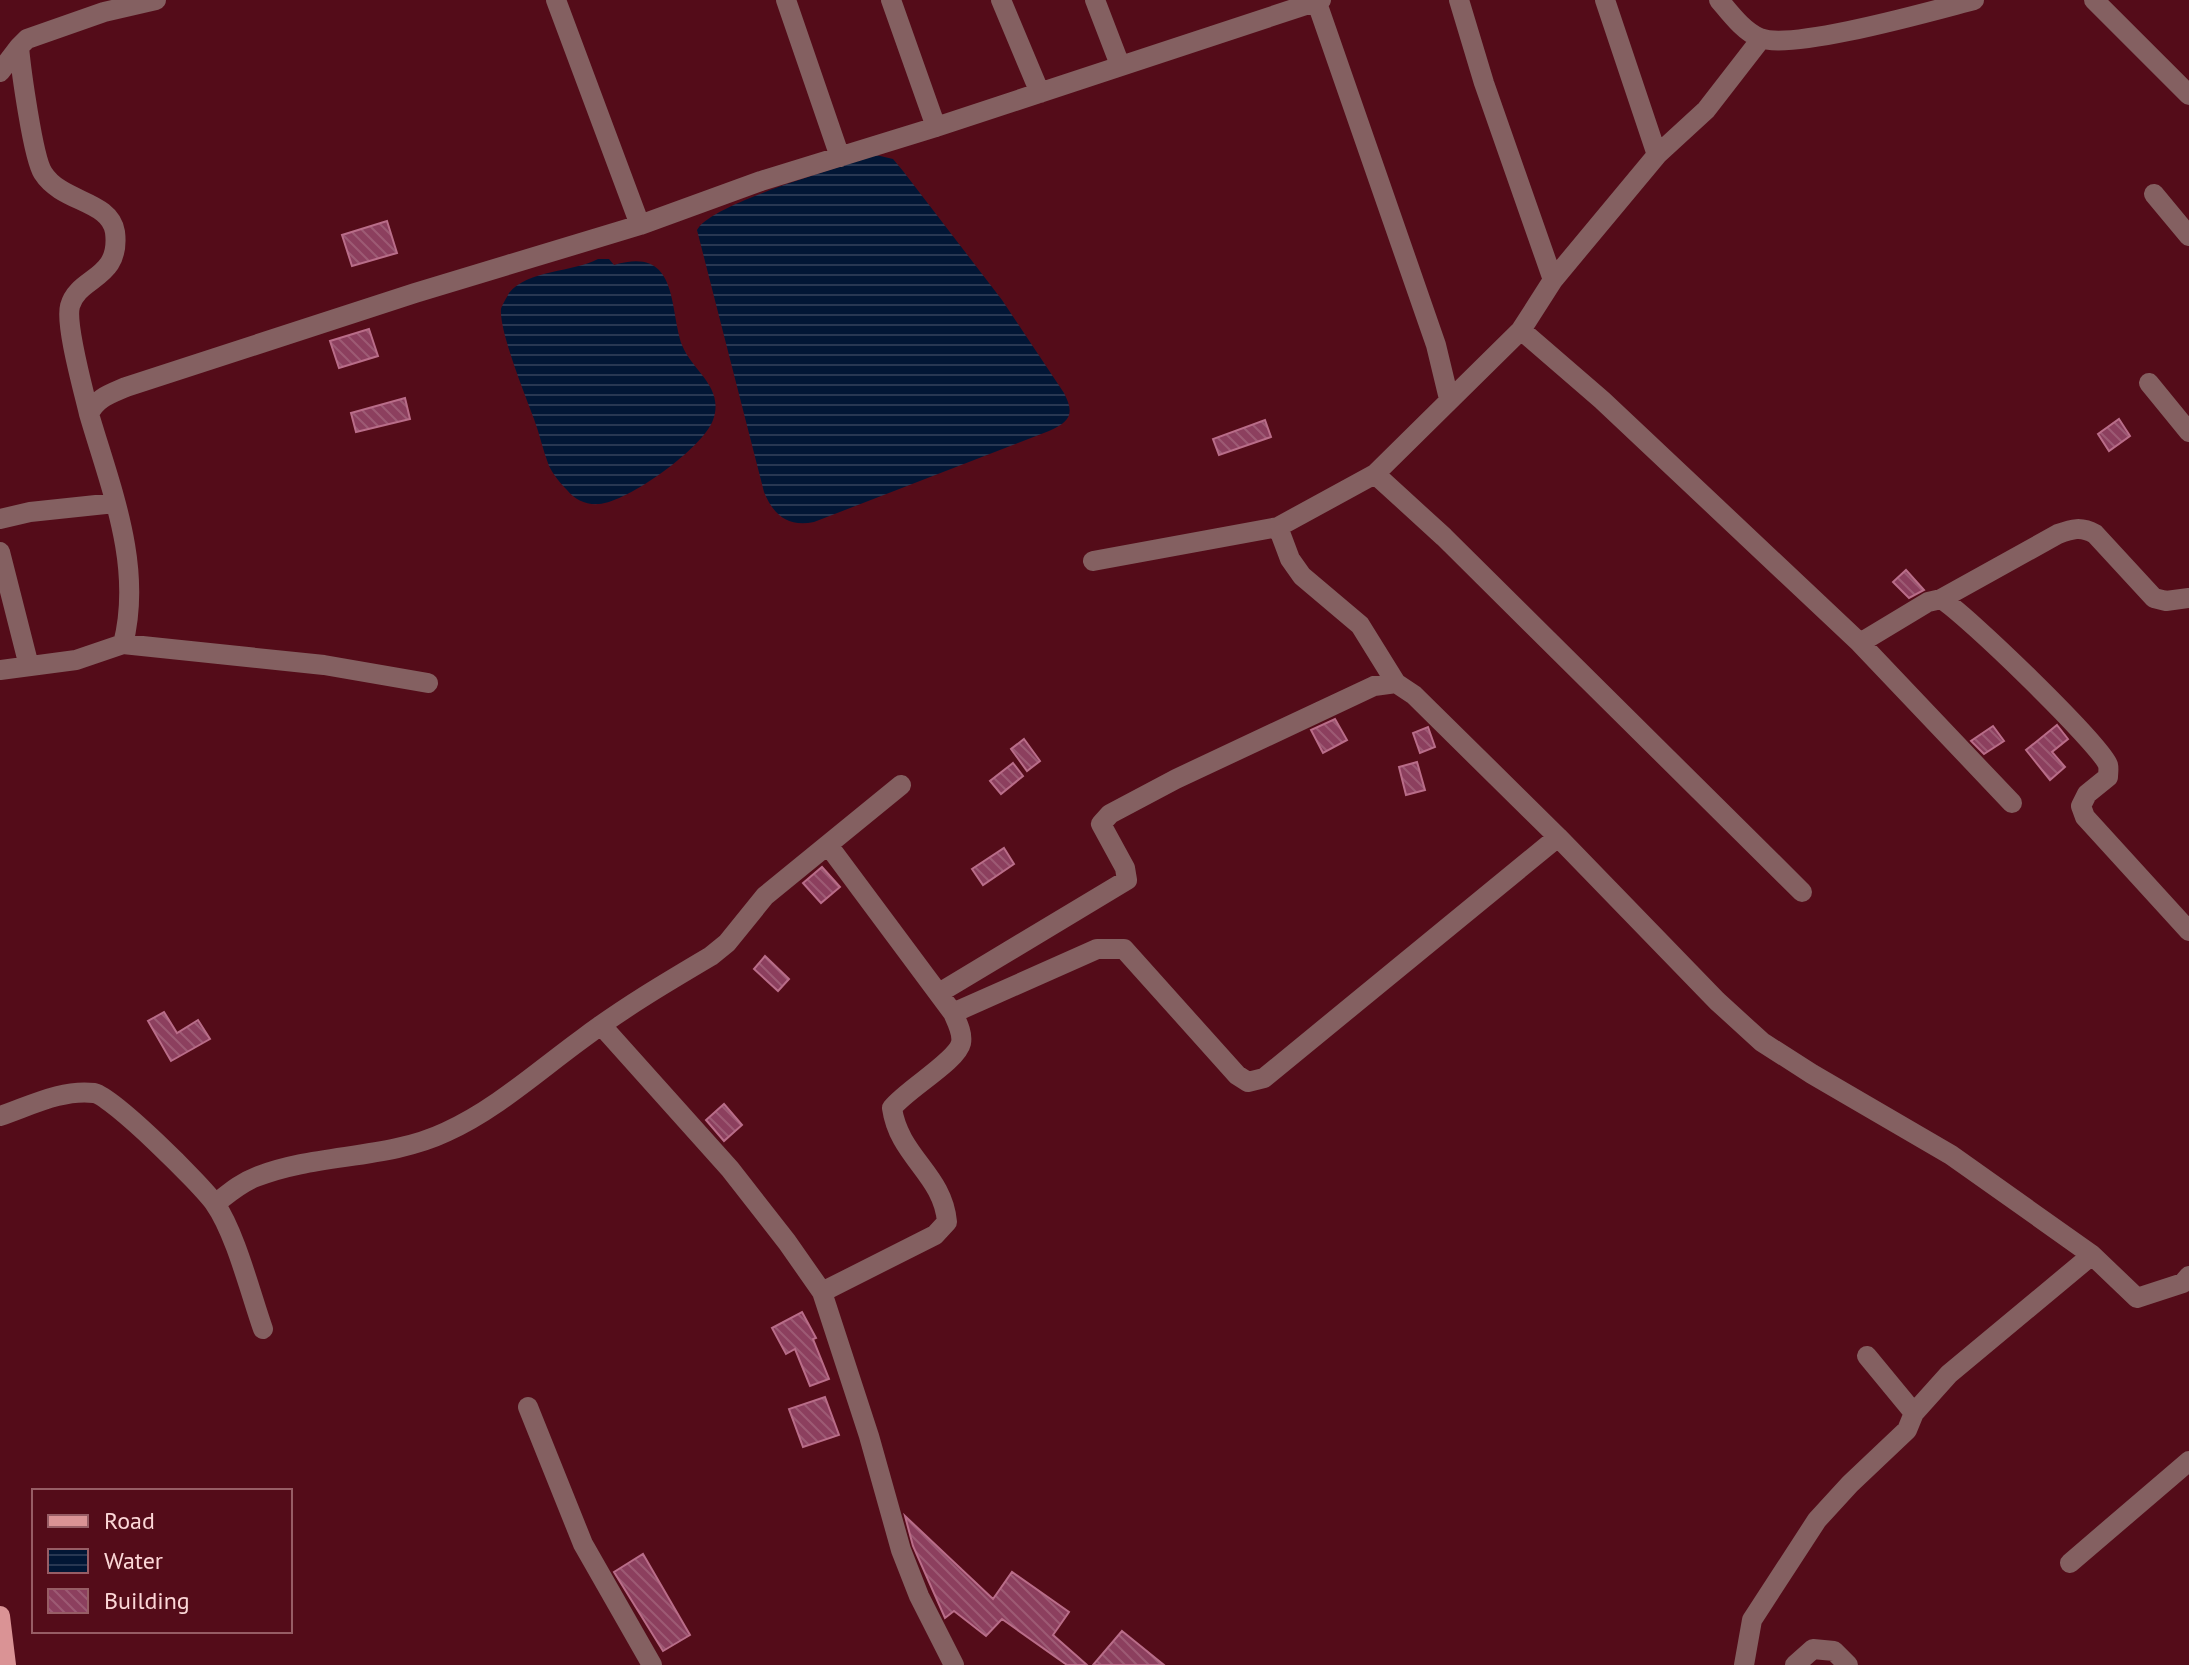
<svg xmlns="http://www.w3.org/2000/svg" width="2189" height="1665" font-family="'PT Sans',sans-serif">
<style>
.water{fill:url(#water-rules)}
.building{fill:url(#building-back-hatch);stroke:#b96d89;stroke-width:2}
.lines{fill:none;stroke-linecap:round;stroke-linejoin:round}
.minor{stroke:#846061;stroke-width:20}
.major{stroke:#da9395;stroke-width:20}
</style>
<defs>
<pattern id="water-rules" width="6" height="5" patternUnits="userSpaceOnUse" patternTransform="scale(2)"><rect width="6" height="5" fill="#021635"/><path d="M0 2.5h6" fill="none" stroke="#283752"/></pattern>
<pattern id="building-back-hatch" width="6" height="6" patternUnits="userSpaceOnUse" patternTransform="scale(2)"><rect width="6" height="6" fill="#8c3f5e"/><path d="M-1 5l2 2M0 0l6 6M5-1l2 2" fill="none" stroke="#9d5a74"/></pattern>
</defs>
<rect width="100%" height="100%" fill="#540c19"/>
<path class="water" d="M 876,155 L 893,159 L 903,171 L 1002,300 L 1064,393 C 1075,414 1070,422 1049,431 L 814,522 C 788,527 774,516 764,492 L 697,230 C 711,203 842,167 876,155 Z
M 598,259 L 609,259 L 614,265 C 679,245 669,308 682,345 C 692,371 725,387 713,420 C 703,448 628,502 599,504 C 586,505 575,500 567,490 C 560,483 553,474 549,466 C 543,451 540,435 534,419 C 526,397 499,331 501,309 C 502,305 507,297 509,293 C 527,270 574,272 598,259 Z"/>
<path class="building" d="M 387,221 L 397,253 L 352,266 L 342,235 Z
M 369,329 L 378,356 L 339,368 L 330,341 Z
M 405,398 L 410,419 L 356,432 L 351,413 Z
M 2119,419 L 2130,436 L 2109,451 L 2098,434 Z
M 1265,420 L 1271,437 L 1219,455 L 1213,439 Z
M 1906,570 L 1924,590 L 1909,598 L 1893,582 Z
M 1335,719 L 1347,740 L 1323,753 L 1311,730 Z
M 2057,725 L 2068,739 L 2052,752 L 2065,767 L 2050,780 L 2026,750 Z
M 1993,726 L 2004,741 L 1984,754 L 1971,741 Z
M 1428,727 L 1435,747 L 1420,753 L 1413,733 Z
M 1024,739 L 1040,761 L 1027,771 L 1011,749 Z
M 1417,762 L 1425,790 L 1406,795 L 1399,767 Z
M 1013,763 L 1023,776 L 1001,794 L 990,781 Z
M 1004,848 L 1014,864 L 983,885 L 972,869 Z
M 822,867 L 840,887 L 821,903 L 803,883 Z
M 765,956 L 789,979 L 778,991 L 754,969 Z
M 164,1012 L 177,1033 L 198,1020 L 210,1039 L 171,1061 L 148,1021 Z
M 724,1104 L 742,1125 L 724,1141 L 706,1120 Z
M 802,1312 L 816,1338 L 813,1339 L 829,1379 L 810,1386 L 795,1349 L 786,1354 L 772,1328 Z
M 825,1397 L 839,1435 L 803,1447 L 789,1409 Z
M 905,1516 L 993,1599 L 1012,1572 L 1069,1612 L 1053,1635 L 1087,1665 L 1067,1665 L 1002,1619 L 986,1636 L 954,1611 L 945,1618 L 913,1546 Z
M 643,1554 L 690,1635 L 663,1651 L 614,1572 Z
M 1122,1631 L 1164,1665 L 1093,1665 Z"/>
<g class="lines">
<path class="minor" d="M 556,0 L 640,225
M 786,0 L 840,157
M 891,0 L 936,127
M 1001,0 L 1040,93
M 1095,0 L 1120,65
M 1316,0 L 1436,345 L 1449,399
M 1459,0 L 1484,83 L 1553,280
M 1605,0 L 1657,155
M 1719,0 C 1730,13 1744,32 1760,38 C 1792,51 1935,10 1974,0
M 2094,0 L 2189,95
M 0,72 L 19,47
M 2154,194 L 2189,236
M 1521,330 L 1602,400 L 1860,643 L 2012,803
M 2149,383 L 2189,432
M 89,414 C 84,392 65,325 70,306 C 78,276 121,280 115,232 C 110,200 62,203 43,173 C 33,158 21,69 19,47 L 27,39 L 104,12 L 156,0
M 1375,474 L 1444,537 L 1802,892
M 0,519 L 30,512 L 115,503
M 1278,527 L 1290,559 L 1302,576 L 1360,625 L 1396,683
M 0,552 L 29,666
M 1093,561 L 1278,527 L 1375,474 L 1521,330 L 1553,280 L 1657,155 L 1706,110 L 1761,39
M 1941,599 L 2058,534 C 2072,529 2081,526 2095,534 L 2154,598 L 2166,601 L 2189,598
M 1860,643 L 1928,602 L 1941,599 C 1964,612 2101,745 2108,765 C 2109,769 2108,773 2108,777 L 2087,794 L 2081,806 L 2085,817 L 2189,931
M 123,644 L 324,665 L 428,683
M 0,670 L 76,660 L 123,644 C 143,566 111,489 89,414 C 96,398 110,394 126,387 L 415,293 L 640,225 L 761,181 L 936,127 L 1321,0
M 939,993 L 1127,880 L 1125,868 L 1101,824 L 1110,814 L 1176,779 L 1374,686 L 1396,683 L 1414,695 L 1558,837 L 1717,1001 L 1762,1042 L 1812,1074 L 1951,1155 L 2092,1255 L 2137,1298 L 2183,1283 L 2189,1276
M 953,1013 L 1097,949 L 1124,949 L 1237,1075 L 1248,1082 L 1264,1078 L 1558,837
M 601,1025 L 730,1169 L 787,1242 L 822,1292 L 869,1436 L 901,1550 L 919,1596 L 954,1665
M 0,1116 C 30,1106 62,1089 94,1093 C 111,1095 202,1185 215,1204 C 235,1232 251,1295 263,1329
M 215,1204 C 228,1194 240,1183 256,1177 C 316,1153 387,1160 446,1132 C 495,1110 538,1071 582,1039 C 623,1008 667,982 711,956 L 727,943 L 765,896 L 901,785
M 822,1292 L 935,1235 L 947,1222 C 943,1174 899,1157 892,1108 C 907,1089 957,1061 961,1043 C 963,1033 957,1022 953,1013 L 828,845
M 528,1407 L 583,1544 L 652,1665
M 1914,1413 L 1949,1374 L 2092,1255
M 2070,1563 L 2189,1461
M 1744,1665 L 1752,1620 L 1817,1520 L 1850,1484 L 1907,1430 L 1914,1413 L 1867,1356
M 1795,1665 L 1813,1649 L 1834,1651 L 1848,1665"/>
<path class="major" d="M 0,1616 L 6,1665"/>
</g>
<rect x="32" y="1489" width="260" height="144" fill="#540c19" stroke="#975d65" stroke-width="2"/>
<rect x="48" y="1515" width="40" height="12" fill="#da9395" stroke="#975d65" stroke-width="2"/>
<text x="104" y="1529" font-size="24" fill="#fcd7d7">Road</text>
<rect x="48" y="1549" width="40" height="24" fill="url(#water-rules)" stroke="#975d65" stroke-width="2"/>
<text x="104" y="1569" font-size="24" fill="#fcd7d7">Water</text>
<rect x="48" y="1589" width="40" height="24" fill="url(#building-back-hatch)" stroke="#975d65" stroke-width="2"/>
<text x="104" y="1609" font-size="24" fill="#fcd7d7">Building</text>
</svg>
